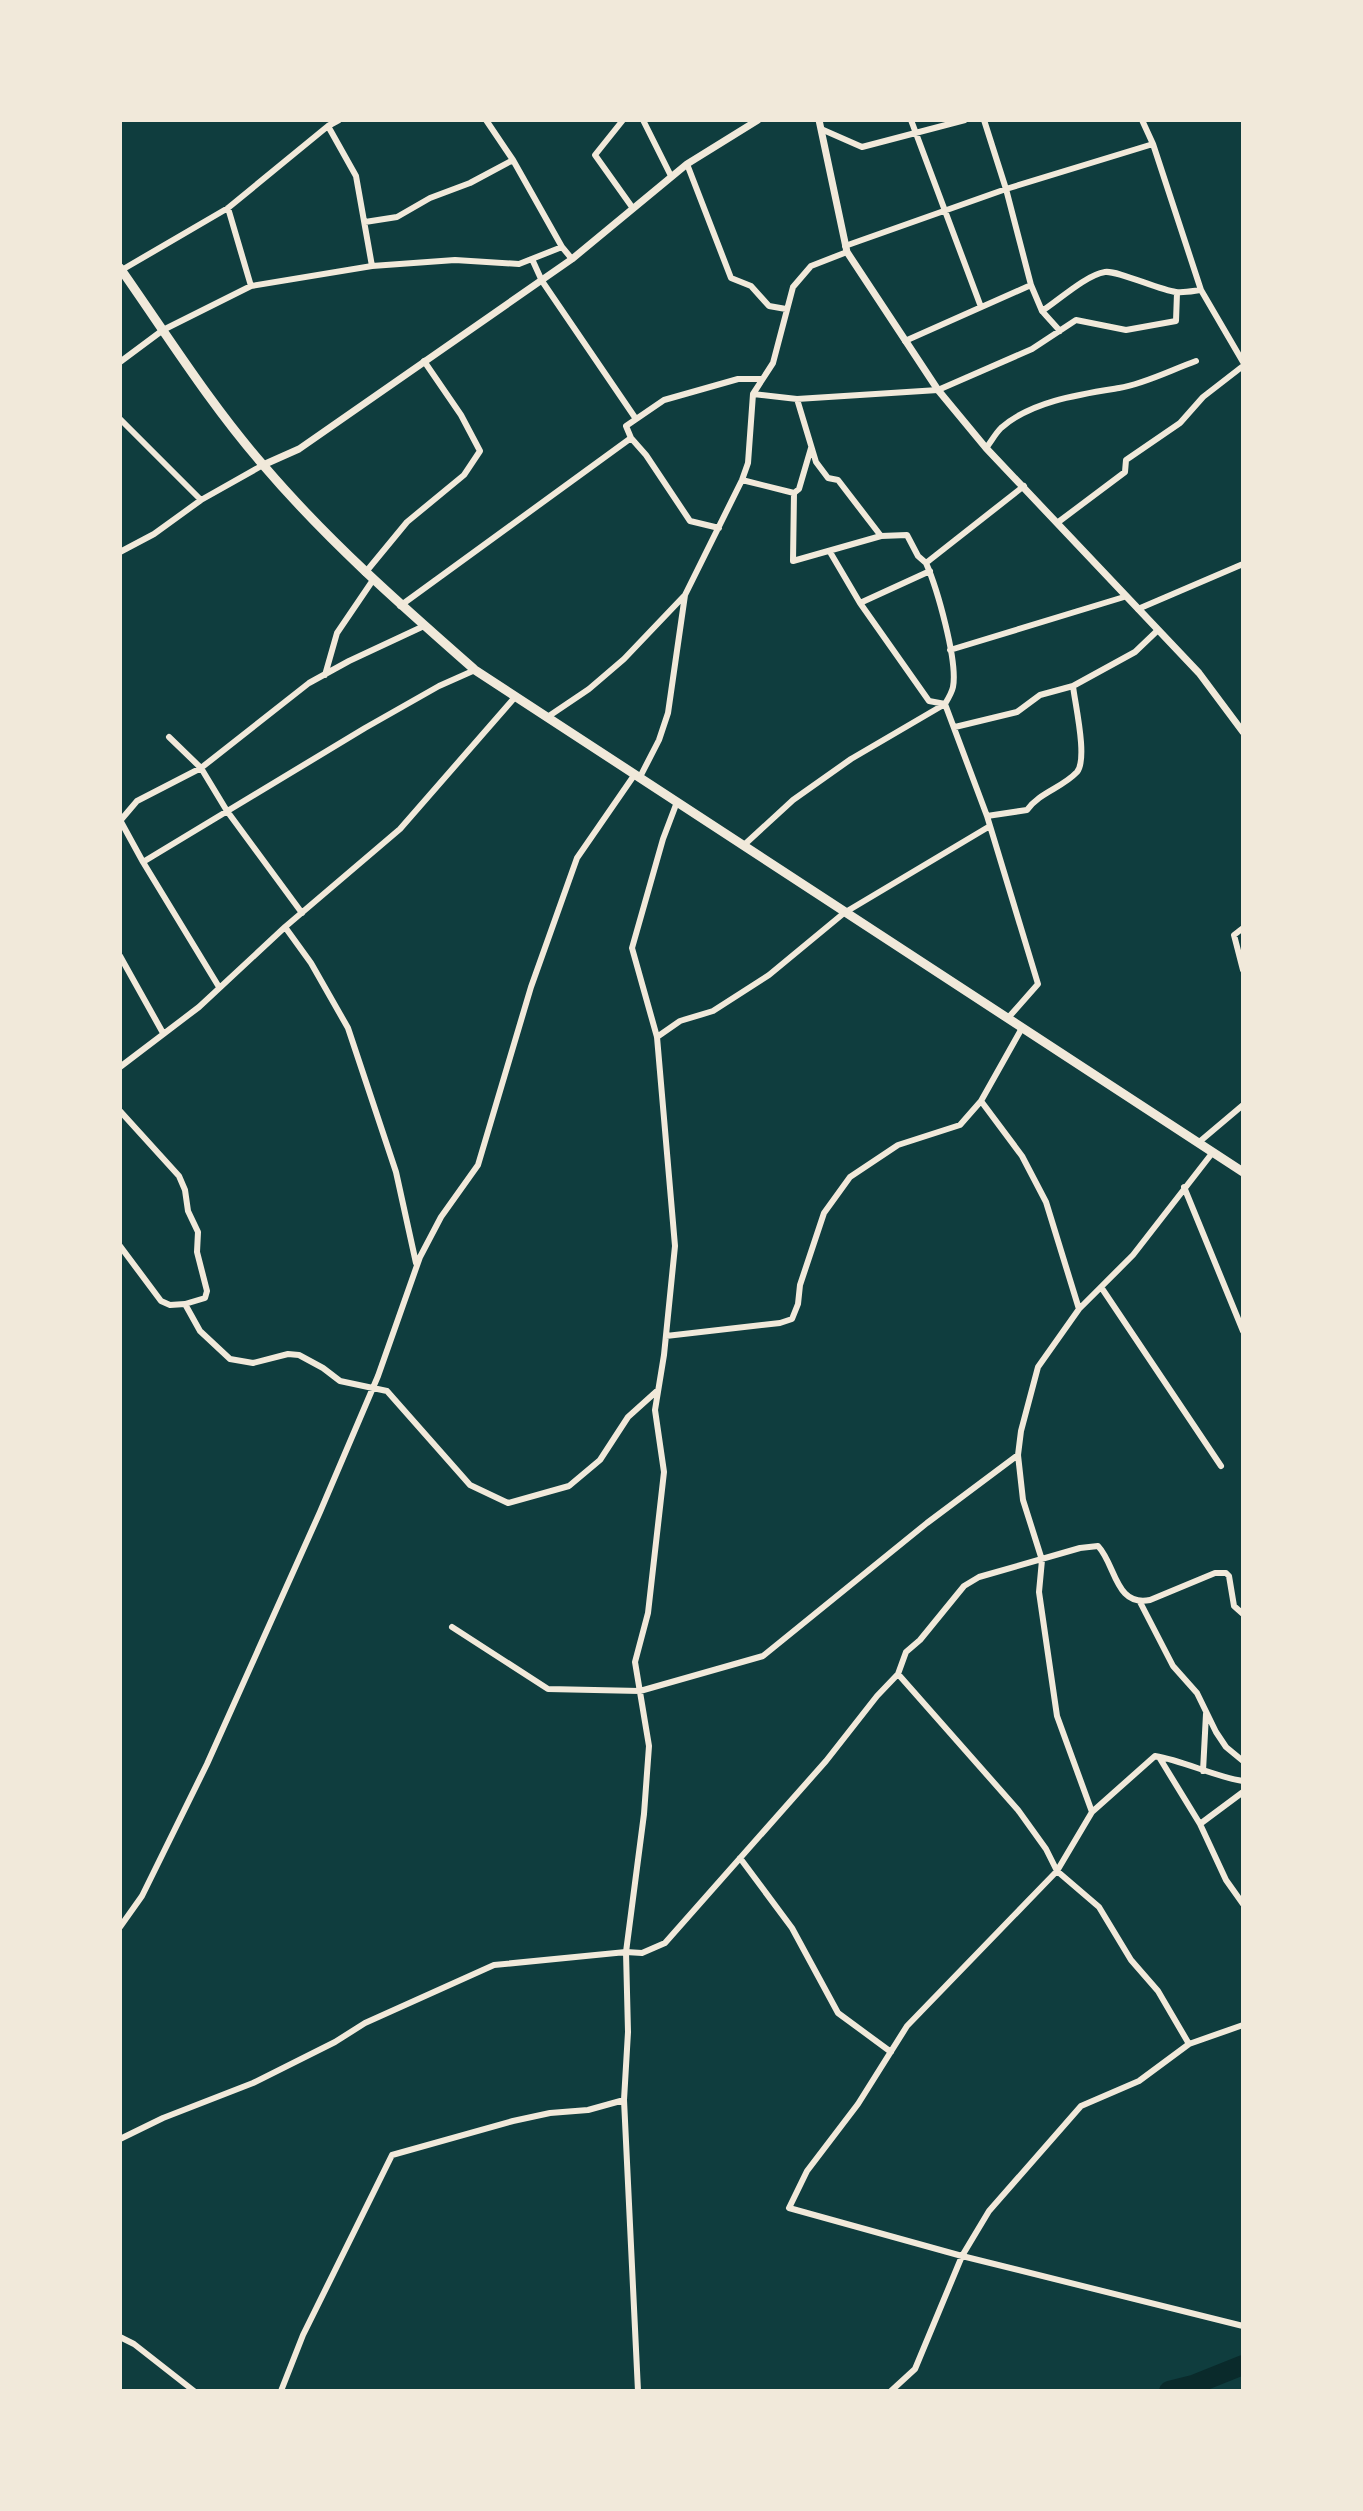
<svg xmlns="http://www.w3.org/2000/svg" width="1363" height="2511" font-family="Raleway,sans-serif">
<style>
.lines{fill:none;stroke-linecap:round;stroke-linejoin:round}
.river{stroke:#0a2a2b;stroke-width:20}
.minor{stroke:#f1e9da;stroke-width:6}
.tertiary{stroke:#f1e9da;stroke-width:7}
.primary{stroke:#f1e9da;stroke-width:9}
</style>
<rect width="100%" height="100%" fill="#0f3d3e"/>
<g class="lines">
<path class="river" d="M 1169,2391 L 1193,2385 L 1243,2365"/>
<path class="minor" d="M 486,120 L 513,160 L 562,247
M 623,120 L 595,155 L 632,207
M 643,120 L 671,176
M 911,120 L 981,307
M 984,120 L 1006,189 L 1031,285 L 1042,311 L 1060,331
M 1142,120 L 1153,144 L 1201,290 L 1243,362
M 328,126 L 356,176 L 372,266
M 821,129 L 862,147 L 965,120
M 687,164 L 731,278 L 751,286 L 769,306 L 786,309
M 228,208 L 251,286
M 365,222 L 397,217 L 430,198 L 470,183 L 513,160
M 845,246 L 1006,189 L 1153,144
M 532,259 L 542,281 L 636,419
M 120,271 L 228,208 L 328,126 L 339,120
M 1042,311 C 1059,300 1086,275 1105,272 C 1117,270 1159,290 1176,292 C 1184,293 1193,291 1201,290
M 905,341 L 1031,285
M 120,362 L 163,330 L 251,286 L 372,266 L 455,260 L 519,264 L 562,247 L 572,259
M 753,394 L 797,399 L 938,390 L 1032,349 L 1076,320 L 1126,330 L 1176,321 L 1177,293
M 797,399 L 816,462 L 828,478 L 838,480 L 881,536 L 907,535 L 918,556 L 926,563
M 120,419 L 201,500
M 631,438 L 646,455 L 690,521 L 719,528
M 986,448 C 991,442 995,434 1001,428 C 1031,401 1081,394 1119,388 C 1144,384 1171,370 1196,361
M 742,480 L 794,493 L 793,561 L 881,536
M 794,493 L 799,489 L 811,448
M 1057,523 L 1125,472 L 1126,460 L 1180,423 L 1203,397 L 1243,366
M 120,552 L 154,534 L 201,500 L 263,465
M 830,552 L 860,603
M 930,571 L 860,603 L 929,701 L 945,704
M 365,573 L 407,522 L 464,475 L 480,451 L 461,415 L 424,361
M 400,606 L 631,438 L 626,426 L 664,400 L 738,379 L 761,379
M 1138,609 L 1243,564
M 950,650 L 1124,597
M 325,675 L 337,633 L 373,580
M 549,716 L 589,689 L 624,659 L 685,595 L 742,480 L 748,463 L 753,394 L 773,363 L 793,287 L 811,266 L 847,252
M 955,727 L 1017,712 L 1040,695 L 1073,686 L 1135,652 L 1158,630
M 169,737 L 201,768 L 227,811 L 302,913
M 640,777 L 659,740 L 668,713 L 685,595
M 987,816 L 1027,810 C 1040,792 1062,788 1077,772 C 1088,759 1075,704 1073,686
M 120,820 L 143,862 L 365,728 L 439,686 L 475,670
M 120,821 L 137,801 L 201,768 L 309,683 L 349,661 L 424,626
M 744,845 L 793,800 L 851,759 L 945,704
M 143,862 L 219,987
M 285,927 L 311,963 L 348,1028 L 396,1172 L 416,1263
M 1243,928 L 1234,935 L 1243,970
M 120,956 L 163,1033
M 1008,1018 L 1038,984 L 987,816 L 945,704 C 948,699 952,692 953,687 C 958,661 937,588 926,563 L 1024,486
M 1022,1028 L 981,1101 L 1022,1156 L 1046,1202 L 1079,1309
M 657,1037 L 680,1021 L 713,1011 L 769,975 L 844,913 L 990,826
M 120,1067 L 199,1007 L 285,927 L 400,829 L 516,696
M 120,1111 L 179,1176 L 185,1190 L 188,1211 L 198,1232 L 197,1252 L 207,1291 L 205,1298 L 185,1304
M 1198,1143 L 1243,1105
M 1213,1152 L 1133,1255 L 1079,1309 L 1038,1367 L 1021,1431 L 1018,1455 L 1023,1500 L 1042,1560 L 1039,1592 L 1057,1716 L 1092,1812 L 1057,1871 L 907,2026 L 858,2104 L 807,2171 L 789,2208 L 962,2256 L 1243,2326
M 1184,1187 L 1243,1331
M 120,1246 L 161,1301 L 170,1305 L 185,1304 L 200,1331 L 230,1359 L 253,1363 L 288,1354 L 299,1355 L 323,1368 L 340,1381 L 387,1391 L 470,1485 L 508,1503 L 569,1486 L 600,1460 L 628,1417 L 658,1390
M 1101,1287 L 1221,1466
M 666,1336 L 780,1323 L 792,1319 L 798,1304 L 800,1285 L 824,1213 L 850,1177 L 898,1145 L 960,1125 L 981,1101
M 1140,1602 L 1173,1666 L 1197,1693 L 1216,1732 L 1226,1747 L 1243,1761
M 452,1627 L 548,1689 L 640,1691 L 763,1656 L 927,1523 L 1018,1455
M 898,1674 L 1018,1810 L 1046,1849 L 1057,1871 L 1099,1907 L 1131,1960 L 1158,1991 L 1189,2044 L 1243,2025
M 1159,1757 L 1200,1824 L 1226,1880 L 1243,1904
M 1203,1771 L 1206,1714
M 1092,1812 L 1155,1756 C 1185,1761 1212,1776 1243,1781
M 1200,1824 L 1243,1792
M 740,1858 L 792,1928 L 838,2013 L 891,2052
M 120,1927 L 142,1896 L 207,1764 L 320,1512 L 378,1376 L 420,1257 L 441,1217 L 478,1165 L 531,987 L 577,858 L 635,774
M 120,2139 L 163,2118 L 253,2083 L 335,2042 L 365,2023 L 494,1965 L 626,1952 L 642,1953 L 665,1943 L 826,1761 L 877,1696 L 898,1674 L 906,1652 L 920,1640 L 964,1586 L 979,1577 L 1080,1548 L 1098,1546 C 1116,1565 1115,1607 1150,1600 L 1215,1573 L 1226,1573 L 1229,1576 L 1234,1606 L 1243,1614
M 120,2337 L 134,2344 L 194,2391
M 281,2391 L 303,2335 L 392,2155 L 513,2121 L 550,2113 L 588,2110 L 624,2100
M 638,2391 L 624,2100 L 628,2032 L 626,1952 L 644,1814 L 649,1746 L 635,1662 L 648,1613 L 664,1472 L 655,1410 L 664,1355 L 675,1246 L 657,1037 L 632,948 L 663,839 L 677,802
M 891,2391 L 915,2369 L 962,2256 L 989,2211 L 1081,2106 L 1139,2081 L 1189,2044"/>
<path class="tertiary" d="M 819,120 L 847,252 L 938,390 L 986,448 L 1199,673 L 1243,732
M 263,465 L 299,449 L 572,259 L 687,164 L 758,120"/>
<path class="primary" d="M 120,268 C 167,335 210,404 264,466 C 328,541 401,605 475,670 L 1243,1172"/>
</g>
<rect width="1363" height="2511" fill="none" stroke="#f1e9da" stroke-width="244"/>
</svg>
